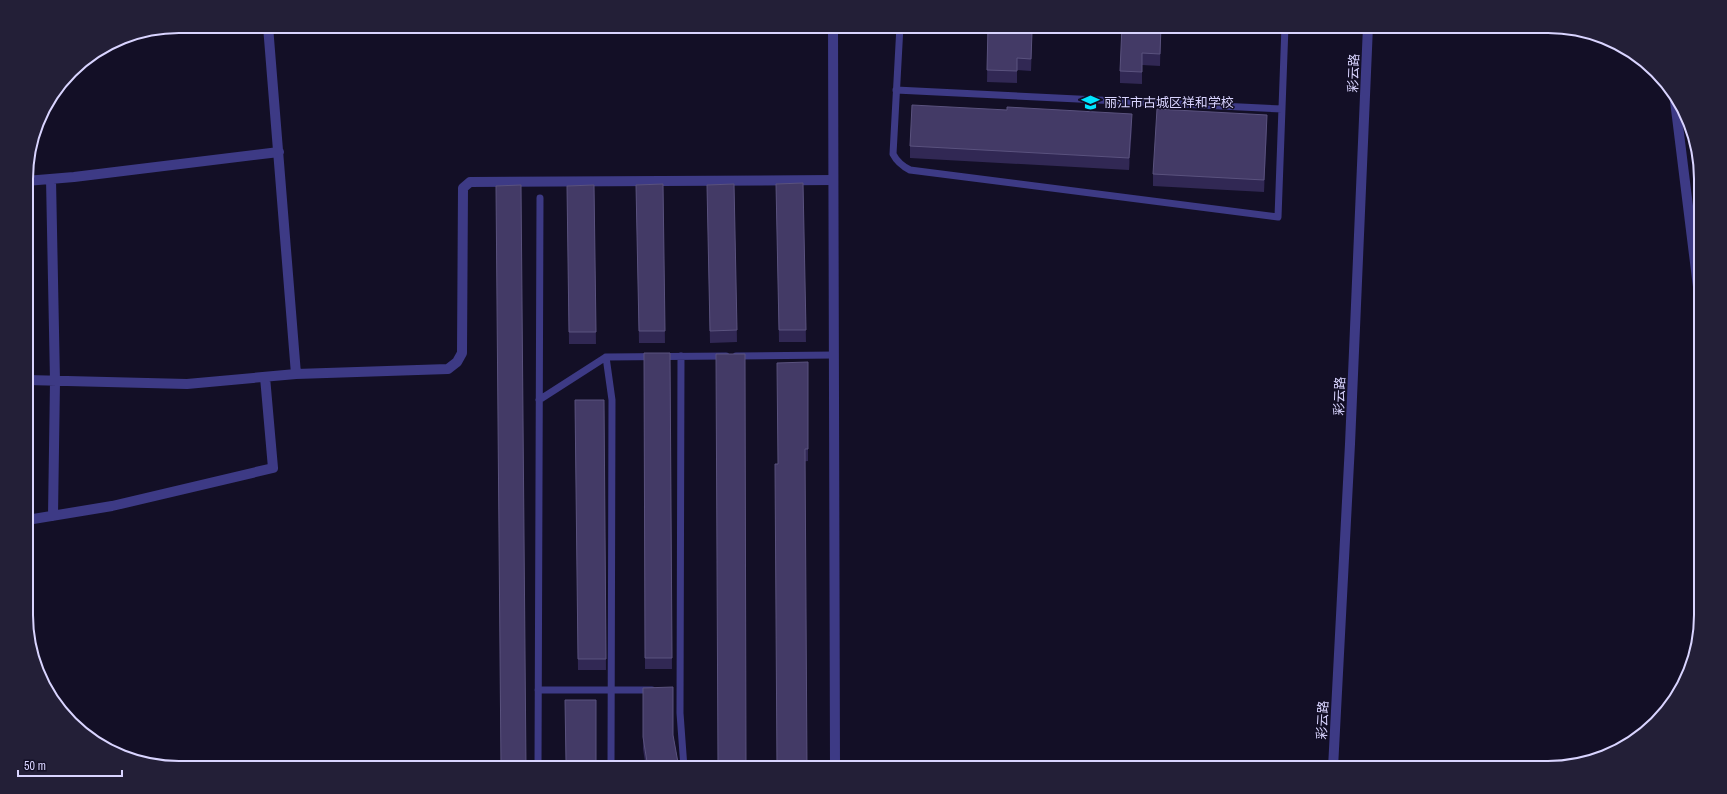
<svg xmlns="http://www.w3.org/2000/svg" width="1727" height="794" font-family="'Archivo Narrow','Noto Sans SC',sans-serif">
<style>
.lines{fill:none;stroke-linecap:round;stroke-linejoin:round}
.service{stroke:#3d3a85;stroke-width:7}
.minor{stroke:#3d3a85;stroke-width:10}
.tertiary{stroke:#3d3a85;stroke-width:10}
.wall{fill:#312854}
.shaded-wall{fill:#1d163a}
.building{fill:#433a66;stroke:#5a527e}
.labels{text-anchor:middle;stroke-width:3;stroke-linejoin:round;paint-order:stroke}
.street-label{font-size:13px;fill:#d9d4ff;stroke:#130f26}
.poi-label{font-size:13px;fill:#d9d4ff;stroke:#130f26;text-anchor:start}
.rim{fill:none;stroke:#d9d4ff;stroke-width:2}
</style>
<rect width="100%" height="100%" fill="#130f26"/>
<g class="lines">
<path class="service" d="M 900,26 L 893,154 C 897,162 902,166 910,170 L 1278,217 L 1285,26
M 896,90 L 1282,109
M 681,356 L 680,713 L 684,768
M 736,356 L 834,355
M 606,357 L 612,400 L 611,768
M 539,400 L 606,357 L 726,356
M 538,690 L 652,690
M 538,768 L 540,198"/>
<path class="minor" d="M 268,26 L 296,374
M 1674,93 L 1700,303
M 51,179 L 55,381 L 53,516
M 26,181 L 74,177 L 279,152
M 27,380 L 187,384 L 296,374 L 448,369 L 457,362 L 462,353 L 463,188 L 470,182 L 833,180
M 27,520 L 112,506 L 273,468 L 265,377
M 1333,768 L 1350,444 L 1368,26"/>
<path class="tertiary" d="M 833,26 L 835,768"/>
</g>
<path class="wall" d="M 988,26 L 1019,26 L 1019,31 L 1032,44 L 1031,71 L 1017,70 L 1017,83 L 987,82 Z
M 1161,26 L 1160,66 L 1142,65 L 1142,84 L 1120,83 L 1120,71 Z
M 1007,110 L 1132,127 L 1129,170 L 910,158 L 910,146 Z
M 1267,127 L 1264,192 L 1153,186 L 1153,174 Z
M 803,183 L 806,342 L 779,342 L 776,184 Z
M 663,184 L 665,343 L 639,343 L 636,185 Z
M 734,184 L 737,342 L 710,343 L 707,185 Z
M 594,185 L 596,344 L 569,344 L 567,186 Z
M 644,353 L 670,353 L 672,669 L 645,669 Z
M 808,362 L 808,461 L 778,464 Z
M 575,400 L 604,400 L 606,670 L 578,670 Z
M 643,688 L 673,735 L 679,768 L 646,768 L 643,749 Z
M 565,700 L 596,768 L 566,768 Z"/>
<path class="shaded-wall" d="M 1132,114 L 1132,127 L 1129,170 L 1129,158 Z
M 1267,115 L 1267,127 L 1264,192 L 1264,180 Z"/>
<path class="building" d="M 988,26 L 1019,26 L 1019,31 L 1032,32 L 1031,59 L 1017,58 L 1017,71 L 987,70 Z
M 1122,26 L 1161,26 L 1160,54 L 1142,53 L 1142,72 L 1120,71 Z
M 912,105 L 1007,110 L 1007,107 L 1132,114 L 1129,158 L 910,146 Z
M 1157,109 L 1267,115 L 1264,180 L 1153,174 Z
M 803,183 L 806,330 L 779,330 L 776,184 Z
M 663,184 L 665,331 L 639,331 L 636,185 Z
M 734,184 L 737,330 L 710,331 L 707,185 Z
M 521,185 L 526,768 L 501,768 L 496,186 Z
M 594,185 L 596,332 L 569,332 L 567,186 Z
M 644,353 L 670,353 L 672,658 L 645,658 Z
M 716,354 L 745,354 L 746,768 L 718,768 Z
M 808,362 L 808,449 L 805,449 L 807,768 L 777,768 L 775,464 L 778,464 L 777,363 Z
M 575,400 L 604,400 L 606,659 L 578,659 Z
M 673,687 L 673,735 L 679,768 L 648,768 L 643,737 L 643,688 Z
M 565,700 L 596,700 L 596,768 L 570,768 L 570,762 L 566,761 Z"/>
<defs>
<symbol id="school-bare" viewBox="-9 -9 18 18"><path d="M0-5L7-2L0 1L-7-2ZM-4 1L0 2.5L4 1V4Q0 6-4 4Z" fill="#00e5ff" stroke="#130f26" stroke-width="2.5" paint-order="stroke"/></symbol>
</defs>
<g fill-rule="evenodd">
<use href="#school-bare" x="1078" y="90" width="25" height="25"/>
</g>
<g class="labels">
<g class="street-label">
<text transform="translate(1353 73) rotate(-88)" y="5">彩云路</text>
<text transform="translate(1339 396) rotate(-88)" y="5">彩云路</text>
<text transform="translate(1322 720) rotate(-87)" y="5">彩云路</text>
</g>
<g class="poi-label">
<text x="1104" y="107">丽江市古城区祥和学校</text>
</g>
</g>
<path d="M0 0H1727V794H0ZM179 33H1548A146 146 0 0 1 1694 179V615A146 146 0 0 1 1548 761H179A146 146 0 0 1 33 615V179A146 146 0 0 1 179 33Z" fill="#231f37" fill-rule="evenodd"/>
<path class="rim" d="M179 33H1548A146 146 0 0 1 1694 179V615A146 146 0 0 1 1548 761H179A146 146 0 0 1 33 615V179A146 146 0 0 1 179 33Z"/>
<path d="M18 770v6h104v-6" fill="none" stroke="#d9d4ff" stroke-width="2"/>
<text x="24" y="770" font-size="12" fill="#d9d4ff" stroke="#130f26" stroke-width="3" paint-order="stroke">50 m</text>
</svg>
